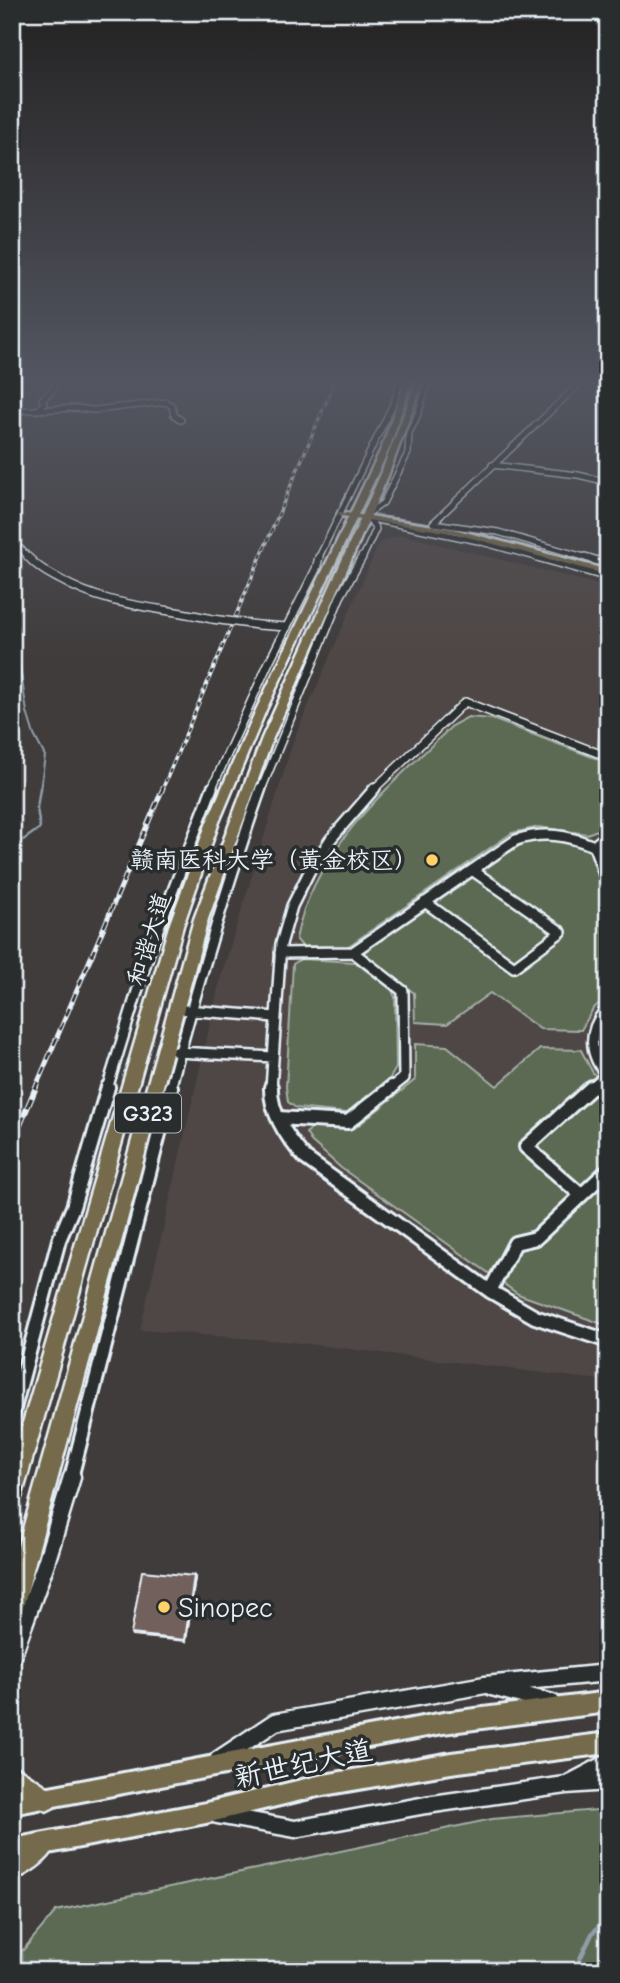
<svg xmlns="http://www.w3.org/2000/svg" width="620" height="1983" font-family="'Comic Neue','LXGW WenKai TC',sans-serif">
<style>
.built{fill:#4f4745}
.green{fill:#5b6a53;stroke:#a2aea6;stroke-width:2}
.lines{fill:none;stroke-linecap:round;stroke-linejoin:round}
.stream-far2{stroke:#8f9da9;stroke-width:2}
.stream-far1{stroke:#8f9da9;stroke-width:2.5}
.stream{stroke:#8f9da9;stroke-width:4.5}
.minor-far4-casing{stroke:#e8f1f8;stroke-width:8}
.minor-far3-casing{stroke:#e8f1f8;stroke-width:10}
.minor-far2-casing{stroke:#e8f1f8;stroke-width:14}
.minor-far1-casing{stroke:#e8f1f8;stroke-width:18}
.minor-casing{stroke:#e8f1f8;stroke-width:21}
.major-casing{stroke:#e8f1f8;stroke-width:6}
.highway-casing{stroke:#e8f1f8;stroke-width:5}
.minor-far4{stroke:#2a2d2e;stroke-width:5}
.minor-far3{stroke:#2a2d2e;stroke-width:7}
.minor-far2{stroke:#2a2d2e;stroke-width:9}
.minor-far1{stroke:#2a2d2e;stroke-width:12}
.minor{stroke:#2a2d2e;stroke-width:16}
.major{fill:#756b4b;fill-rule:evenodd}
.highway{fill:#756b4b;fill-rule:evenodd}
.rail-far2-casing{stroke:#e8f1f8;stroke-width:3.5}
.rail-far1-casing{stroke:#e8f1f8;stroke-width:5}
.rail-casing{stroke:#e8f1f8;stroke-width:6}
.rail-far2{stroke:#2a2d2e;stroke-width:2;stroke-dasharray:4.5;stroke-linecap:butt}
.rail-far1{stroke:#2a2d2e;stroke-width:2.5;stroke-dasharray:8;stroke-linecap:butt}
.rail{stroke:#2a2d2e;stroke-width:3.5;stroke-dasharray:10;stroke-linecap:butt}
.minor-bridge-casing{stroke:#e8f1f8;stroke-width:10;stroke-linecap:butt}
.minor-bridge{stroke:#2a2d2e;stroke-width:7}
.wall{fill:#62534e;stroke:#e8f1f8;stroke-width:2}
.shaded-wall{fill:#504340;stroke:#e8f1f8;stroke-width:2}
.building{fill:#72605b;stroke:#e8f1f8;stroke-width:2}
.poi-dot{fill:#ffd166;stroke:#2a2d2e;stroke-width:2.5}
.labels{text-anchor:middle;stroke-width:7;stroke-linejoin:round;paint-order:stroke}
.shield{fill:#2a2d2e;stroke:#afb6bb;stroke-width:2}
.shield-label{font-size:23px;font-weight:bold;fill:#e8f1f8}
.poi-label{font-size:24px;fill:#e8f1f8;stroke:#2a2d2e;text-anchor:end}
.street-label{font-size:24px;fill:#e8f1f8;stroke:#2a2d2e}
.near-poi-label{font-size:28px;fill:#e8f1f8;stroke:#2a2d2e;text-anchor:start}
.near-street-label{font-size:28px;fill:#e8f1f8;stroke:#2a2d2e}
</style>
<rect width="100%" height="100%" fill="#403c3c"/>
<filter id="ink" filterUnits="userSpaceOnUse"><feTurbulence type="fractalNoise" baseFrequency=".0143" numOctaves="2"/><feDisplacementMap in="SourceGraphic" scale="14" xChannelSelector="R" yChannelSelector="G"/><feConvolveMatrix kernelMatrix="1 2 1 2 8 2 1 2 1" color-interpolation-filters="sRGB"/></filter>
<g filter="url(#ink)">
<path class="built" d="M 403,535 L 608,587 L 608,1381 L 293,1342 L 140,1330 L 220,980 L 294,739 L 380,541 Z"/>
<path class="green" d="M 607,590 L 608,590 L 608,750 L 598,746 L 607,652 Z
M 468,717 L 492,719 L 608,763 L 608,826 L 587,834 L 539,827 L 512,833 L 347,947 L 302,946 L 296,939 C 314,848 389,787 453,725 Z
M 543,839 L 577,844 L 592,853 L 608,903 L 608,996 L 593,1009 L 581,1030 L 540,1029 L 490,993 L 447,1024 L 415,1022 L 414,993 L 363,953 L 517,847 L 529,841 Z
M 301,959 L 355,962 L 392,990 L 395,997 L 396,1068 L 390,1078 L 346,1113 L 296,1108 L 288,1102 L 286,1087 L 293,964 Z
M 415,1044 L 447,1046 L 497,1086 L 540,1049 L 581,1050 L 593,1073 L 608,1085 L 608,1326 L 518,1294 L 341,1168 L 311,1141 L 306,1133 L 315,1126 L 355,1128 L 415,1080 Z
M 608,1809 L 608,1971 L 12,1971 L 12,1963 L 56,1911 L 492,1819 Z"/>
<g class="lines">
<path class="stream-far2" d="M 12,618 L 27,712 L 34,735 L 45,756 L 40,790"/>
<path class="stream-far1" d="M 12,848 L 40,828 L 37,808 L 40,788"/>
<path class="stream" d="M 574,1971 L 592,1934 L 608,1916"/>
<defs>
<path id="minor-far4" d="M 38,410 L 44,403 L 42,399 L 54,389 L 54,381
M 12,411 L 74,408 L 94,410 L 166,402 L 172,406 L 174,415 L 181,420
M 492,465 L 578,475 L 608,482
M 369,513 L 383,503 L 408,453 L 409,433 L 419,412 L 428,381
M 372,519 L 478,541 L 543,559
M 433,523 L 582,381
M 433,523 L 498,532 L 591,559
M 12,546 L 21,549 L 30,559
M 318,559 L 394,402 L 400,381
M 362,559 L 376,529 L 368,517"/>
<path id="minor-far3" d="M 28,557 C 37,567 48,573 59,579 C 109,608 158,606 212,619
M 537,557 L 608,577
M 585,557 L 608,564
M 258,625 L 287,627
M 211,790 L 269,662 L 316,569 L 319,557
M 261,790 L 340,597 L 362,557
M 373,790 L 465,702 L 608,757"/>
<path id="minor-far2" d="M 594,846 L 608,834
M 425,902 L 514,967 L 561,932 L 472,870
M 353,952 L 516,840 C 544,831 567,835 594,846 L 608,886
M 280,953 L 353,952 L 403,991 L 404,1078 L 390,1089
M 608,1007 C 587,1030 588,1054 608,1077
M 186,1010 L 276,1017
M 176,1052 L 273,1057
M 107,1089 L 149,953 L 212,788
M 170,1089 C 197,987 226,887 261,788
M 271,1089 L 281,944 L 292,906 L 309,872 L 330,840 L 375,788
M 590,1089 L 606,1075"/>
<path id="minor-far1" d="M 271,1087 C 270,1114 288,1139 305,1158 L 490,1291 L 535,1317 L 608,1341
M 278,1118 L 348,1122 L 392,1087
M 581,1195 L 526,1147 L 592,1087
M 490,1291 L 515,1243 L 536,1238 L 608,1170
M 12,1416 L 59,1240 L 73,1207 L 108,1087
M 71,1478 L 171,1087"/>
<path id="minor" d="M 12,1657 L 46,1563 L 72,1477
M 492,1687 L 552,1703
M 218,1760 L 275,1722 L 485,1685 L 608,1673
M 570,1783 L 608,1763
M 217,1815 L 295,1829 L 426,1805 L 566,1785 L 608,1782"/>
<path id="major" d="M 339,512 L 454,529 L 608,570 L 608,575 L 453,533 L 342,516 L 338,514 Z
M 608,1692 L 608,1712 L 443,1733 L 12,1814 L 12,1794 L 443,1713 Z
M 608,1733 L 608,1753 L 451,1773 L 318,1796 L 206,1823 L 12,1860 L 12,1839 L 206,1803 L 318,1776 L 451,1753 Z"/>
<path id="highway" d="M 405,381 L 411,381 L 390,447 L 266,710 L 219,822 L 183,926 L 22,1495 L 19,1502 L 12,1505 L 12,1460 L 169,926 L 207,822 L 256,710 L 382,447 Z
M 417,381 L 423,381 L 388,476 L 273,738 L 208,919 L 23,1607 L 19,1614 L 12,1617 L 12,1568 L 194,919 L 262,738 L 380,476 Z
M 12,1764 L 54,1791 L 58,1799 L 54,1807 L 46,1811 L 12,1789 Z
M 43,1834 L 51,1838 L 55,1846 C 49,1861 27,1875 12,1881 L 12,1854 Z"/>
</defs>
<use href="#minor-far4" class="minor-far4-casing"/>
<use href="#minor-far3" class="minor-far3-casing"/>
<use href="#minor-far2" class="minor-far2-casing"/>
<use href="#minor-far1" class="minor-far1-casing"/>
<use href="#minor" class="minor-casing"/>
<use href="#major" class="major-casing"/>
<use href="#highway" class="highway-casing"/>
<use href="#minor-far4" class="minor-far4"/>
<use href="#minor-far3" class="minor-far3"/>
<use href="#minor-far2" class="minor-far2"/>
<use href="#minor-far1" class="minor-far1"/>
<use href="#minor" class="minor"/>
<use href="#major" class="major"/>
<use href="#highway" class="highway"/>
<defs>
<path id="rail-far2" d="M 162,790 L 335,381"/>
<path id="rail-far1" d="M 35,1089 L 163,788"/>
<path id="rail" d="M 12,1144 L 36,1087"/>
</defs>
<use href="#rail-far2" class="rail-far2-casing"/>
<use href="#rail-far1" class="rail-far1-casing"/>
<use href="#rail" class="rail-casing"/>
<use href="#rail-far2" class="rail-far2"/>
<use href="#rail-far1" class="rail-far1"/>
<use href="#rail" class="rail"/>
<defs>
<path id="minor-bridge" d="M 212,619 L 258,625"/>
</defs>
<use href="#minor-bridge" class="minor-bridge-casing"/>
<use href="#minor-bridge" class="minor-bridge"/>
</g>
<path class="wall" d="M 195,1578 L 186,1641 L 132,1636 L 131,1634 Z"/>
<path class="shaded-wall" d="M 194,1576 L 195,1578 L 186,1641 L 185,1640 Z"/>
<path class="building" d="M 142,1571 L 194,1576 L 185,1640 L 131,1634 Z"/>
</g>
<linearGradient id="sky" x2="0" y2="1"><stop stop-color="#232121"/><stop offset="0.58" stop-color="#535661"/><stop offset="1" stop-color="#535661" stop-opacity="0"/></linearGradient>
<rect width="620" height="658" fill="url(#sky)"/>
<g class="poi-dot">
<circle cx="432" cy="860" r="7"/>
<circle cx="164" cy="1607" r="7"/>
</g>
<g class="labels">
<rect class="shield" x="115" y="1093.5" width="66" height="39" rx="5"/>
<g class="shield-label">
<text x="148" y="1121">G323</text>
</g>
<g class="poi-label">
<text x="418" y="868">赣南医科大学（黄金校区）</text>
</g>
<g class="street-label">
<text transform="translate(149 939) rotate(-73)" y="8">和谐大道</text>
</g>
<g class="near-poi-label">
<text x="178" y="1617">Sinopec</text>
</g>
<g class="near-street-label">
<text transform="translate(303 1763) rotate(-12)" y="10">新世纪大道</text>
</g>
</g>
<rect width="620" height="1983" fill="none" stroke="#2a2d2e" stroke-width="42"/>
<rect x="21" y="21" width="578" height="1941" fill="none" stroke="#e8f1f8" stroke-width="2.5" filter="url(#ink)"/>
</svg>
